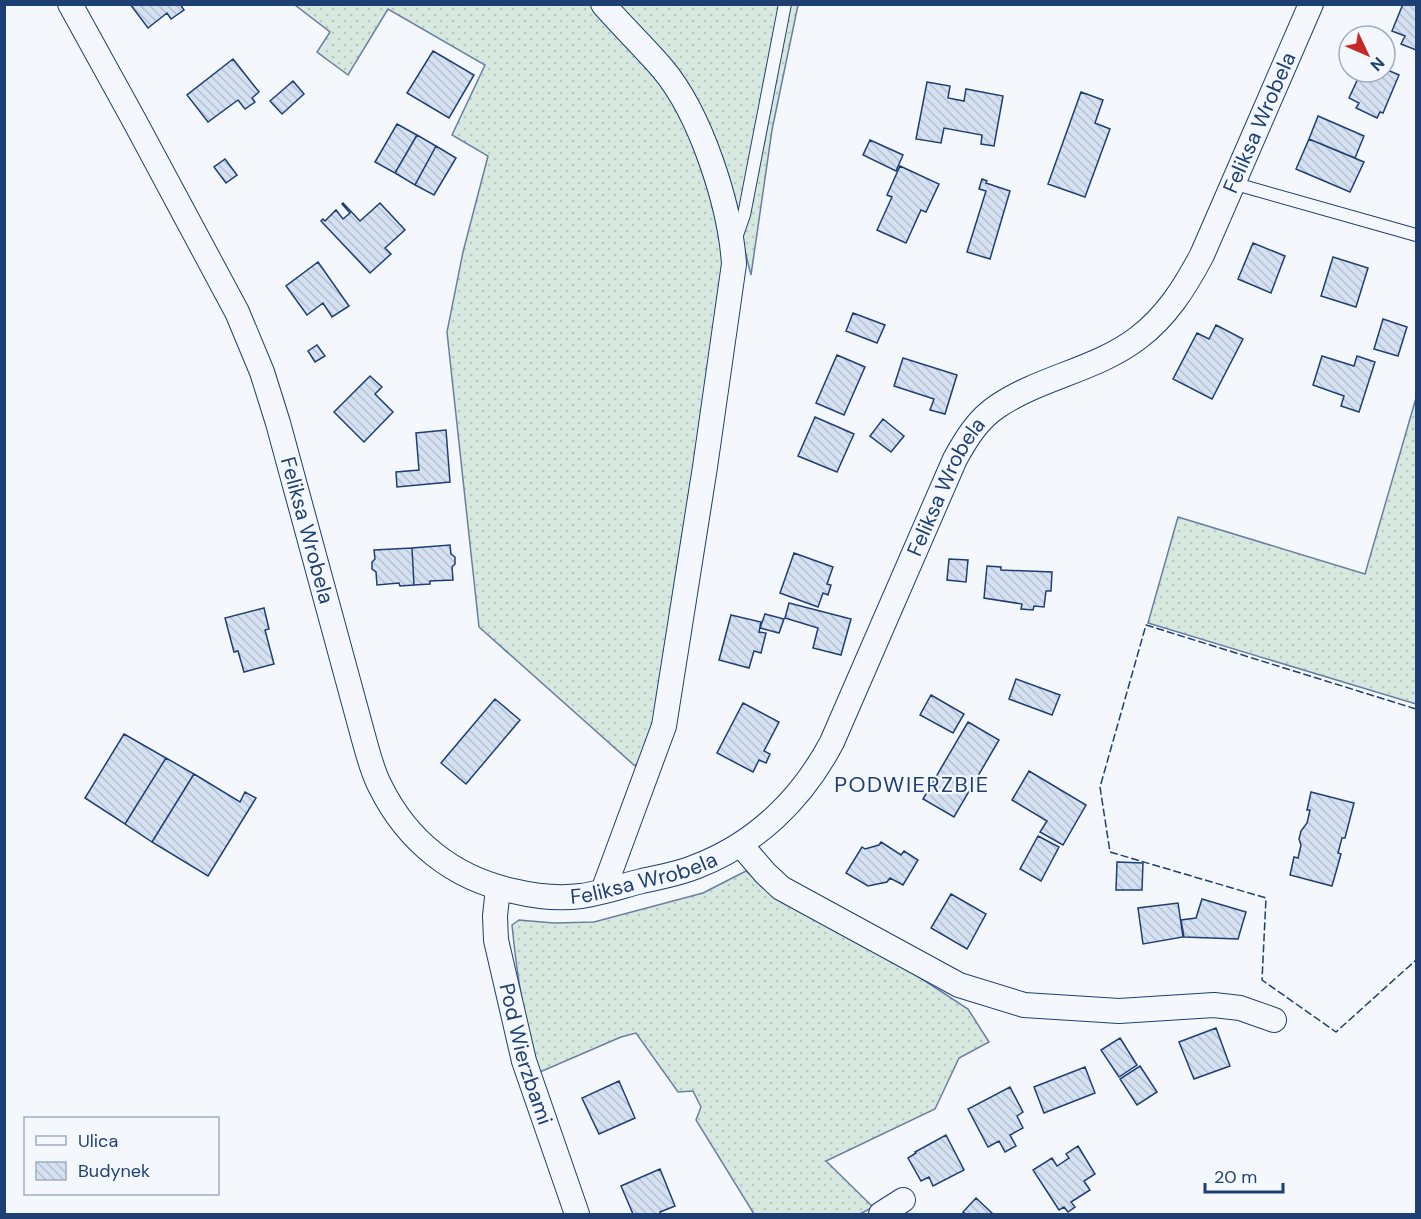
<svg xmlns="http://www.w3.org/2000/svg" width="1421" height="1219" font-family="'DM Sans',sans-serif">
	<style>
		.grass { fill: url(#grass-dots); stroke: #687fa3; stroke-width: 1.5 }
		.building { fill: url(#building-back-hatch); stroke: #1d3f73; stroke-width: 1.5 }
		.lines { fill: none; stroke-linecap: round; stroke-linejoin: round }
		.service-casing { stroke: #1d3f73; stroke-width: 14 }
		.minor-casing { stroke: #1d3f73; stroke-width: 26 }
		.service { stroke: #f4f7fb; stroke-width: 12 }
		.minor { stroke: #f4f7fb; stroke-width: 24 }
		.fence { stroke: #1d3f73; stroke-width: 1.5; stroke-dasharray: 8 3; stroke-linecap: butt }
		.labels { text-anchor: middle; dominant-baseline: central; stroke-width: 4.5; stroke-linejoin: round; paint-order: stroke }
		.street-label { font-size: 21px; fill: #1d3f73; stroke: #f4f7fb }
		.neighbourhood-label { font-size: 22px; letter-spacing: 1.5px; fill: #1d3f73; stroke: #f4f7fb }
	</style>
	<defs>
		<pattern id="grass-dots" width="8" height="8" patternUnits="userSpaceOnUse" patternTransform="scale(1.5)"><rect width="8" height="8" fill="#d7e8df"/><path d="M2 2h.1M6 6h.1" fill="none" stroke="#b8c8c3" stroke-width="1.8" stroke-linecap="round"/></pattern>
		<pattern id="building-back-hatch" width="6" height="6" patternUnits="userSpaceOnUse" patternTransform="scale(1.5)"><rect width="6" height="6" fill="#d5e0f0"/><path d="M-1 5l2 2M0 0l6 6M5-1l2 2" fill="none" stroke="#b6c1d1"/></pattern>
	</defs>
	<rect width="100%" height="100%" fill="#f4f7fb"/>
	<path class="grass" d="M295,5H592L642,55L686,123L722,233L723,279L664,675L647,750L635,766L479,627L447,332L463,252L488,156L452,135L485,65L388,9L348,75L317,52L330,32Z
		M615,5H798L772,130L751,275L726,174Z
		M1416,398V704L1148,623L1178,517L1365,574Z
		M746,871L763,886L899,964L968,1009L989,1042L959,1058L935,1109L826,1161L873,1207L860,1214H754L696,1120L701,1107L693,1091L678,1092L636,1033L621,1037L540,1072C524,1023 517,976 512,925L519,920L554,923L594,922L703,893Z"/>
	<path class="building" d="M130,4H180L184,10L171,19L167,13L148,28Z
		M1403,4H1416V50L1401,44L1405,36L1392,31Z
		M433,51L474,75L449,118L407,93Z
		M233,59L259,92L252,98L255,102L245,109L238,100L208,122L187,95Z
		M1385,69L1399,75L1383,113L1380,112L1377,118L1356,108L1359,103L1349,98L1361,72H1385Z
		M293,81L304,94L282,114L270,101Z
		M927,82L950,86L948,98L964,101L966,89L1003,96L994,146L981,144L982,135L944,128L941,143L916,139Z
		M1081,92L1103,100L1095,123L1110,129L1085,197L1048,184Z
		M1318,116L1364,136L1355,158L1309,139Z
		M397,124L417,135L395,173L375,162Z
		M417,135L436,146L415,185L395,173Z
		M1309,139L1364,162L1350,192L1296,169Z
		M870,140L903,155L896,171L863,155Z
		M436,146L456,158L434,195L415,185Z
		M225,159L237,175L226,183L214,167Z
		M900,166L939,184L926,212L921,210L906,243L877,230L892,197L887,195Z
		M982,179L987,181L986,183L1010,191L990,259L967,252L986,191L979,189Z
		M343,203L360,221L380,203L405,230L385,248L391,254L370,273L321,221L323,219L325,221L336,210L343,219L350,213L342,204Z
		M1253,243L1285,256L1271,293L1238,279Z
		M1333,257L1368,268L1356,307L1321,296Z
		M318,262L349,306L332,317L323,303L307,315L286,286Z
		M853,313L885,325L877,343L846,331Z
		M1383,319L1407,327L1398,356L1374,349Z
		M1216,325L1243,339L1212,399L1173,379L1197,333L1209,339Z
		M317,345L325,356L315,362L308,351Z
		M837,355L865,367L844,415L816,403Z
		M1322,356L1354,366L1357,356L1375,362L1359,412L1341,406L1344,396L1313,385Z
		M903,358L957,375L945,414L930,410L934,399L894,386Z
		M370,376L382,387L375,394L393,412L364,442L334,412Z
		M815,417L854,434L837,472L798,456Z
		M883,419L904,436L891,452L870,436Z
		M446,430L450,482L397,487L396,472L419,470L416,433Z
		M450,545L451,554L455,557V564L452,567L453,580L430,581V584L414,585L412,548Z
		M412,548L414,585L400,586L399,583L377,585L376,572L372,569V562L375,559L374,550Z
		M794,553L833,567L827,584L831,585L828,595L823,593L818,607L780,593Z
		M949,559L968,560L966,582L947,580Z
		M987,566L1001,567V570L1052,572L1051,591H1046L1044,607L1034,606L1033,610L1021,609L1022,604L984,598Z
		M789,603L851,619L841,655L813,648L818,628L785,618Z
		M264,608L269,629L265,630L274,664L244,672L238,651L234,652L225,618Z
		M765,614L784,619L779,633L760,628Z
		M731,615L761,622L759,632L766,633L761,653L754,651L749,668L719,660Z
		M1016,679L1060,695L1052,715L1009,699Z
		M931,695L964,714L953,733L920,715Z
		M495,699L520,720L466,784L441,763Z
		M743,703L779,722L764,751L770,754L766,763L759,760L753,772L717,753Z
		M968,722L999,740L954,817L923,799Z
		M124,734L166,758L125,824L85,798Z
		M166,758L194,774L152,842L125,824Z
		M1029,771L1086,805L1063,845L1040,832L1047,821L1012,800Z
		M194,774L240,802L245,792L256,798L208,876L152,842Z
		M1311,792L1354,803L1345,838H1342L1338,853L1341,854L1332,886L1290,875L1294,857L1298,858L1301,845L1299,839L1301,831L1307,823L1310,810H1307Z
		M1038,836L1059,847L1041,881L1020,869Z
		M881,842L901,855L904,851L918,860L903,885L890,878L887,882L868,886L846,873L862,847L865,849L879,845Z
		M1117,862L1143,863L1142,890H1116Z
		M951,894L986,914L967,949L931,928Z
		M1202,899L1246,912L1238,939L1184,937L1181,920L1196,918Z
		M1178,903L1183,937L1143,944L1138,908Z
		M1216,1028L1230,1066L1194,1079L1179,1042Z
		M1120,1038L1137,1065L1119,1077L1101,1050Z
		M1140,1066L1157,1092L1137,1105L1120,1079Z
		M1085,1067L1095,1093L1044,1113L1034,1087Z
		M619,1081L635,1118L599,1134L582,1098Z
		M1010,1087L1023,1112L1017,1116L1023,1128L1010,1135L1016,1146L1005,1152L999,1141L988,1147L968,1109Z
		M946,1135L964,1170L933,1186L929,1177L921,1181L908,1158L916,1153L915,1152Z
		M1078,1146L1095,1174L1084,1181L1090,1190L1071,1202L1075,1207L1068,1212L1064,1207L1059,1210L1033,1170L1052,1158L1057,1166L1069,1158L1066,1154Z
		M660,1169L675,1206L660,1212L661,1214H633L621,1186Z
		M976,1198L993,1214H966L963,1212Z"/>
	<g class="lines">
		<g class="service-casing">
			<path id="service" d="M1232,183L1416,235
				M732,237L737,235L744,215L785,4"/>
		</g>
		<g class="minor-casing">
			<g id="minor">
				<path id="s1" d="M70,4L134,120L237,312L262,372L278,423L365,743C369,757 373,773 380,786C407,841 453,878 513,891C534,896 559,899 581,896C601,893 622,886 642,881C660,877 678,874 695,867C756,844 802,799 832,742L955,459C966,439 978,419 998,406C1041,377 1096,370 1138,338C1167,316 1185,287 1202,255L1311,4"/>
				<path d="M603,4C622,26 643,46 662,68C701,114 730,205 734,264L705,467L664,726L603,891"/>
				<path d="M741,845L765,873L781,888L959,985L1024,1005L1119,1011L1214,1005L1240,1008L1274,1020"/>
				<path id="s2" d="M498,888L495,916L496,940L524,1061L577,1214"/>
				<path d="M881,1214L903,1200"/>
			</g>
		</g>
		<use href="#service" class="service"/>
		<use href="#minor" class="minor"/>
		<path class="fence" d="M1416,709L1146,625L1100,787L1110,852L1266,898L1262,980L1336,1032L1416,960"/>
	</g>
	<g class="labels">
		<g class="street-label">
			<text stroke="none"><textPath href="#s1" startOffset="2181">Feliksa Wrobela</textPath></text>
			<text stroke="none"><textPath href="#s1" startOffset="1677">Feliksa Wrobela</textPath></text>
			<text stroke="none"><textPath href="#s1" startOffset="580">Feliksa Wrobela</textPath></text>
			<text stroke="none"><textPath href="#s1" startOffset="1155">Feliksa Wrobela</textPath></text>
			<text stroke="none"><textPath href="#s2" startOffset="170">Pod Wierzbami</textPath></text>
		</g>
		<g class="neighbourhood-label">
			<text x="912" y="784">PODWIERZBIE</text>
		</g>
	</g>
	<rect width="1421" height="1219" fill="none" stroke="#1d3f73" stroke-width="12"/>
	<rect x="24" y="1117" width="195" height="78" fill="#f4f7fb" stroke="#9eadc5" stroke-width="1.5"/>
	<rect x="36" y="1136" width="30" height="9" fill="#f4f7fb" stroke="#9eadc5" stroke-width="1.5"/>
	<text x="78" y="1147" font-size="18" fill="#1d3f73">Ulica</text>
	<rect x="36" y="1162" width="30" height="18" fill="url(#building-back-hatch)" stroke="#9eadc5" stroke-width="1.5"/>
	<text x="78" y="1177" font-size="18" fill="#1d3f73">Budynek</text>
	<g transform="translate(1367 54) rotate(134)"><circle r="28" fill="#f4f7fb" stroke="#9eadc5" stroke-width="1.5"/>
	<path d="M0-4.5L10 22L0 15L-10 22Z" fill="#c62828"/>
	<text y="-9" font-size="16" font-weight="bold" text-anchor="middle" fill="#1d3f73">N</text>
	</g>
	<path d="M1205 1183v9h78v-9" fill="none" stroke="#1d3f73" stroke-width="3"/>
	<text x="1214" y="1183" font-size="18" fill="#1d3f73" stroke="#f4f7fb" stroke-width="4.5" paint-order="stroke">20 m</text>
</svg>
